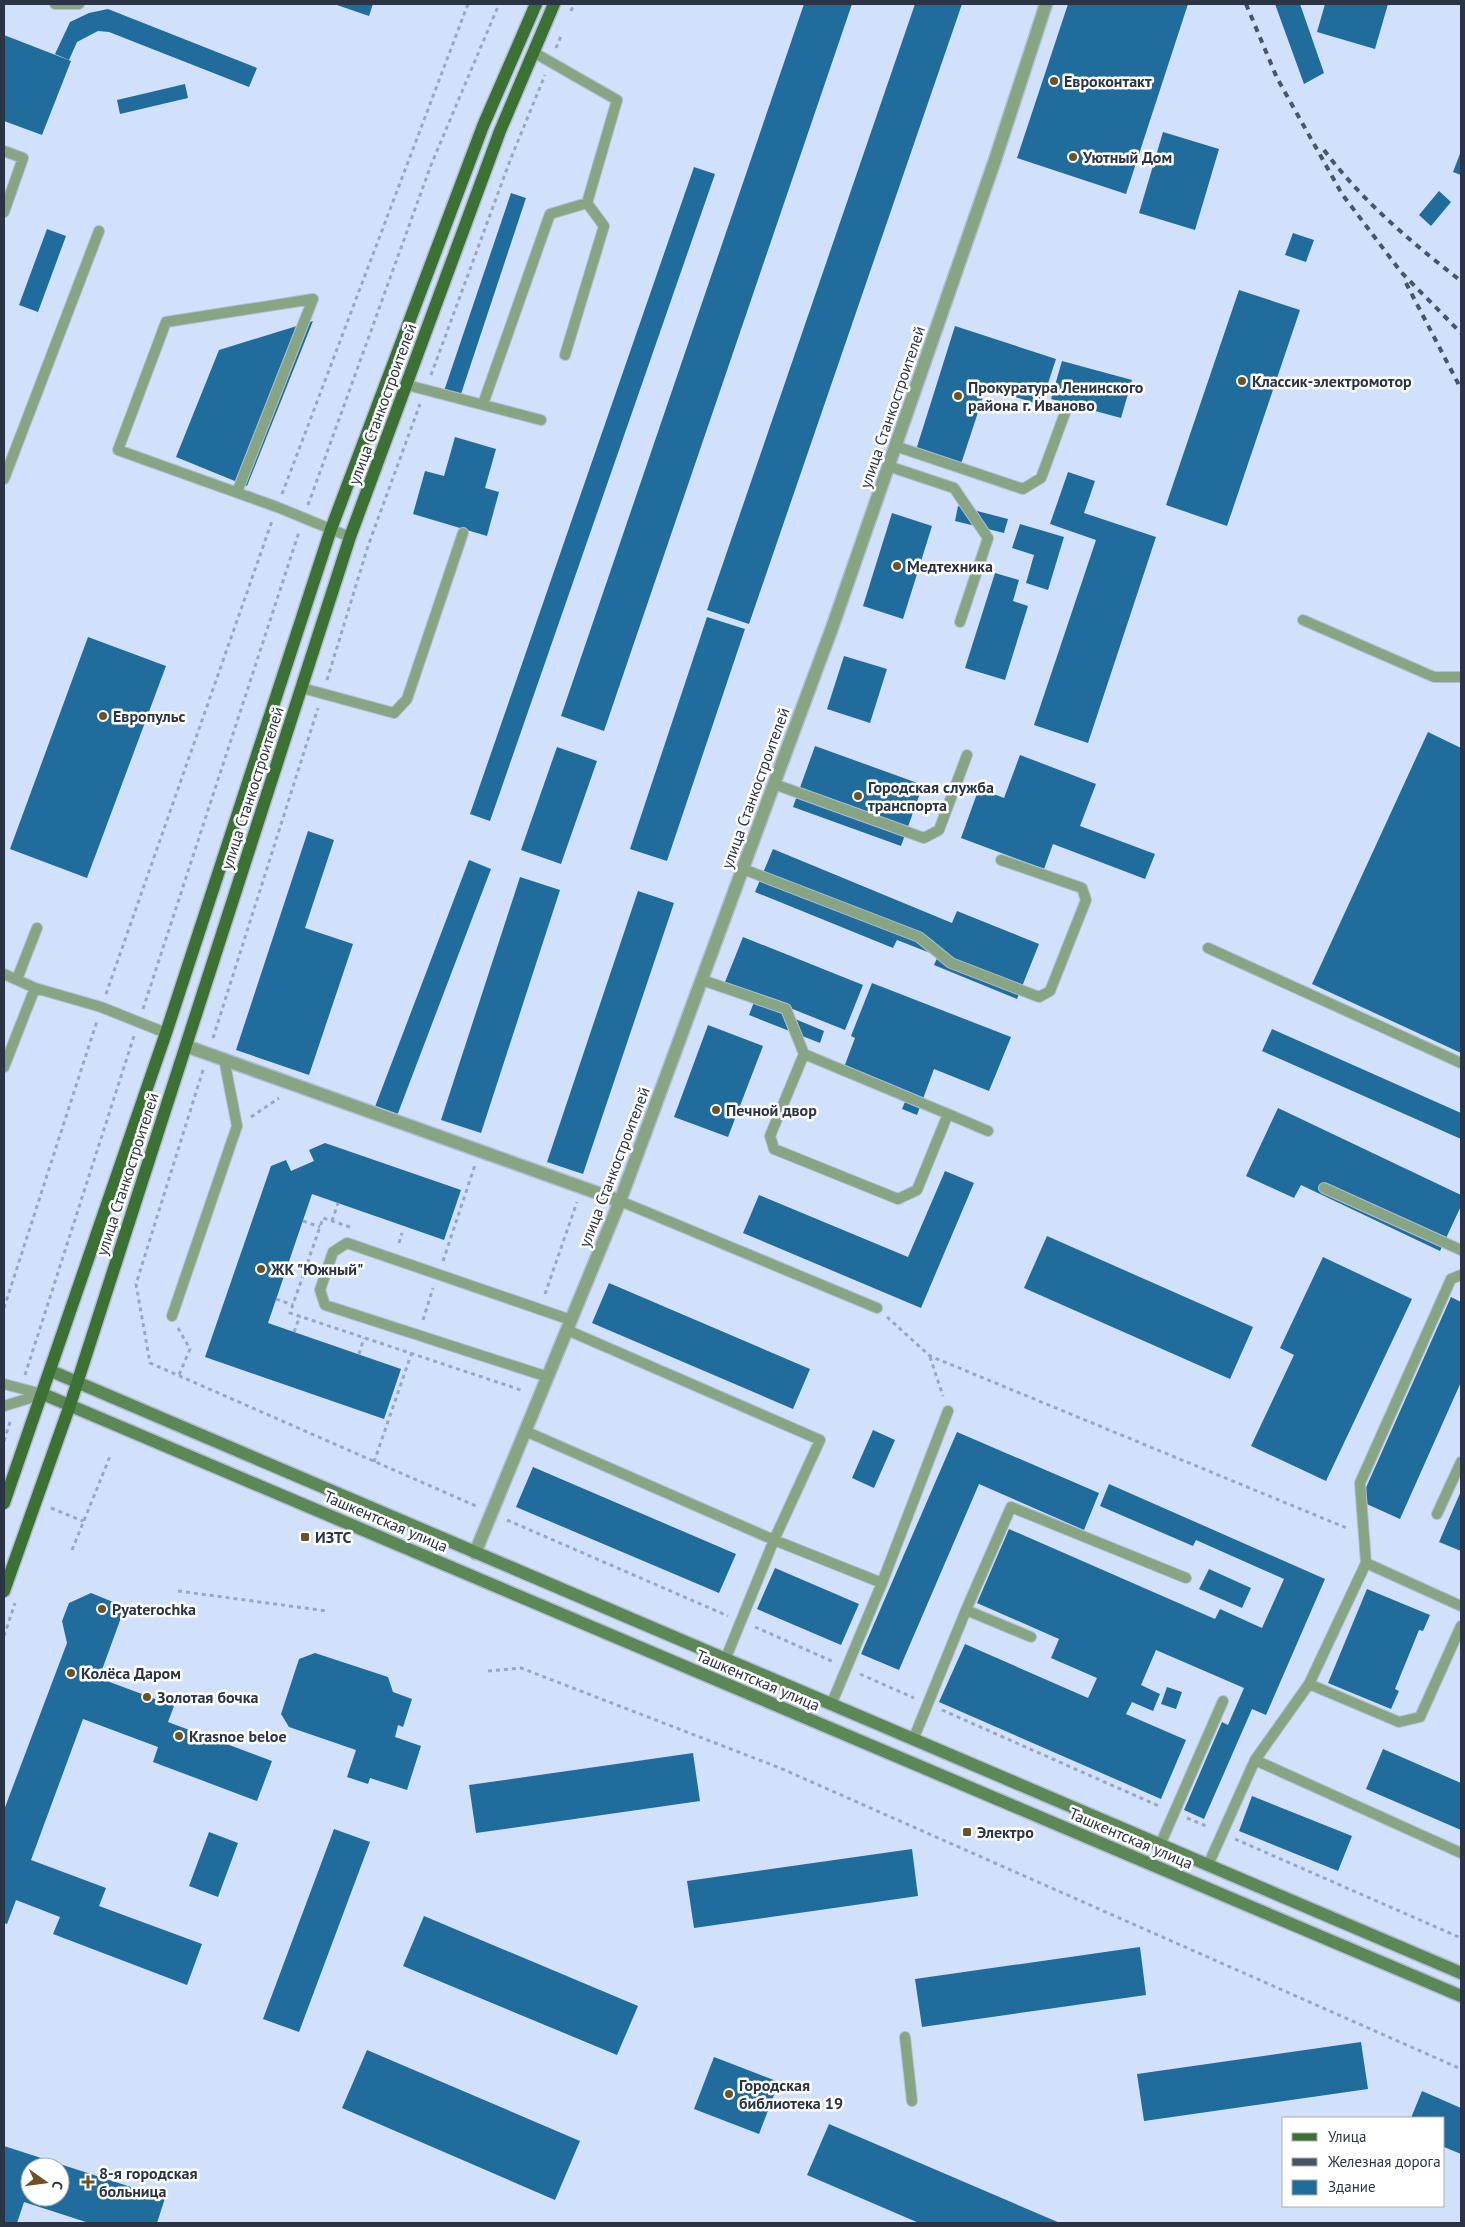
<svg xmlns="http://www.w3.org/2000/svg" width="1465" height="2227" font-family="'PT Sans',sans-serif">
	<style>
		.building { fill: #206c9c; fill-rule: evenodd }
		.lines { fill: none; stroke-linecap: round; stroke-linejoin: round }
		.service-casing { stroke: #b0bed7; stroke-width: 12 }
		.minor-casing { stroke: #b0bed7; stroke-width: 15 }
		.secondary-casing { stroke: #b0bed7; stroke-width: 15 }
		.primary-casing { stroke: #b0bed7; stroke-width: 15 }
		.path { stroke: #9aa8bf; stroke-width: 3; stroke-dasharray: 4 4; stroke-linecap: butt }
		.service { stroke: #88a583; stroke-width: 10 }
		.minor { stroke: #88a583; stroke-width: 12 }
		.secondary { stroke: #5c8855; stroke-width: 12 }
		.primary { stroke: #3b7233; stroke-width: 12 }
		.rail { stroke: #495467; stroke-width: 4; stroke-dasharray: 6 6; stroke-linecap: butt }
		.poi-dot { fill: #6c5324; stroke: #fff; stroke-width: 2 }
		.labels { text-anchor: middle; dominant-baseline: central; stroke-width: 5; stroke-linejoin: round; paint-order: stroke }
		.poi-label { font-size: 16px; font-weight: bold; fill: #2a3445; stroke: #fff; text-anchor: start }
		.street-label { font-size: 16px; fill: #2a3445; stroke: #fff }
	</style>
	<rect width="100%" height="100%" fill="#d1e1fb"/>
	<path class="building" d="M334,4H373L369,16Z
		M804,4H852L604,731L561,716Z
		M915,4H962L749,624L707,610Z
		M1068,4H1188L1126,194L1017,158Z
		M1275,4H1300L1324,73L1304,84Z
		M1325,4H1388L1375,49L1317,32Z
		M108,9L257,68L249,87L109,32L98,31L77,42L69,60L55,54L70,22L89,13Z
		M4,35L71,61L42,135L4,121Z
		M185,84L188,98L120,114L117,100Z
		M1163,132L1219,149L1195,230L1139,213Z
		M1461,151V175L1453,172Z
		M694,167L715,174L490,821L470,814Z
		M1439,191L1451,202L1431,226L1419,215Z
		M511,193L526,198L458,403L442,397Z
		M47,229L66,236L38,312L19,305Z
		M1293,233L1314,240L1306,262L1285,255Z
		M1239,290L1300,310L1227,526L1166,505Z
		M313,321L247,486L176,457L219,350Z
		M955,326L1056,359L1041,405L986,388L961,464L916,450Z
		M1062,361L1132,380L1121,418L1051,399Z
		M455,437L496,449L485,488L499,492L487,536L413,514L425,471L444,476Z
		M1068,472L1095,481L1084,513L1156,537L1088,743L1034,725L1096,540L1050,524Z
		M958,506L1008,519L1004,533L955,521Z
		M892,513L932,526L903,619L863,606Z
		M1020,524L1064,537L1048,590L1026,583L1034,555L1012,548Z
		M995,573L1019,580L1013,601L1028,606L1005,680L965,668Z
		M707,617L745,629L667,861L630,849Z
		M88,637L166,666L87,878L10,849Z
		M844,656L887,669L870,723L827,709Z
		M1428,732L1461,748V1053L1312,984Z
		M815,746L923,785L901,846L793,807Z
		M557,747L597,761L561,864L521,850Z
		M1020,755L1096,784L1080,826L1155,854L1145,879L1053,844L1044,869L961,838L979,788L1004,798Z
		M308,831L334,840L305,928L353,944L309,1075L236,1050Z
		M773,849L952,923L957,911L1039,944L1017,999L934,965L938,956L897,940L893,948L755,892Z
		M469,860L491,869L395,1121L373,1112Z
		M520,877L560,890L481,1133L441,1120Z
		M638,891L674,903L583,1174L547,1162Z
		M743,937L863,985L845,1030L725,982Z
		M872,983L1011,1037L989,1091L934,1069L917,1115L902,1109L908,1095L843,1070L855,1038L851,1036Z
		M754,1002L824,1031L820,1043L749,1015Z
		M708,1025L763,1046L728,1137L674,1117Z
		M1272,1029L1461,1113V1139L1262,1051Z
		M1278,1108L1461,1195V1206L1440,1251L1301,1185L1294,1198L1246,1176Z
		M325,1143L461,1190L444,1240L312,1194L268,1323L401,1369L384,1419L205,1357L271,1166L286,1160L291,1171L314,1161L309,1150Z
		M945,1171L974,1183L921,1308L743,1233L759,1195L908,1257Z
		M1047,1236L1253,1327L1230,1379L1024,1288Z
		M1323,1257L1412,1299L1326,1481L1251,1446L1294,1355L1280,1348Z
		M609,1283L810,1369L793,1409L592,1323Z
		M1451,1297L1461,1302V1382L1400,1519L1360,1501Z
		M873,1430L895,1440L874,1488L852,1478Z
		M957,1432L1099,1493L1084,1530L979,1484L899,1670L861,1654Z
		M533,1467L736,1554L719,1593L516,1507Z
		M1109,1484L1325,1579L1266,1715L1252,1709L1204,1819L1184,1810L1222,1722L1228,1725L1244,1688L1156,1650L1141,1685L1160,1694L1153,1711L1132,1702L1126,1714L1186,1740L1161,1799L939,1702L965,1644L1088,1698L1097,1678L1051,1658L1059,1639L977,1603L1009,1529L1215,1619L1220,1609L1262,1628L1284,1579L1196,1540L1193,1546L1100,1506Z
		M1461,1491V1551L1439,1542Z
		M775,1568L859,1604L841,1645L757,1609Z
		M1209,1569L1251,1588L1242,1608L1199,1589Z
		M1367,1589L1430,1615L1423,1631L1419,1630L1395,1689L1399,1691L1391,1709L1328,1683Z
		M91,1593L118,1604L122,1615L99,1678L174,1706L168,1722L272,1761L257,1801L153,1762L158,1747L83,1719L31,1860L106,1888L99,1906L202,1944L187,1985L53,1934L60,1917L16,1900L7,1924L4,1923V1810L67,1643L62,1621L69,1603Z
		M315,1653L388,1677L393,1692L412,1699L403,1727L398,1725L395,1737L421,1746L407,1790L370,1778L368,1784L347,1777L356,1750L289,1727L281,1714L299,1659Z
		M1167,1687L1182,1692L1176,1709L1161,1704Z
		M1383,1749L1461,1783V1830L1366,1789Z
		M693,1753L700,1801L476,1833L469,1785Z
		M1252,1796L1352,1836L1338,1871L1239,1831Z
		M334,1829L370,1842L299,2032L263,2019Z
		M209,1832L238,1843L218,1897L189,1886Z
		M912,1849L918,1896L694,1928L687,1881Z
		M424,1916L638,2006L617,2055L403,1966Z
		M1140,1947L1146,1995L922,2027L915,1979Z
		M1361,2042L1368,2089L1144,2121L1137,2074Z
		M367,2050L580,2141L555,2200L342,2108Z
		M714,2057L779,2082L759,2134L694,2109Z
		M1422,2091L1461,2108V2154L1444,2147V2118H1411Z
		M829,2124L1060,2223H919L807,2175Z
		M4,2146L165,2198L157,2223H89L24,2202L17,2223H4ZM30,2167H60V2197H30Z"/>
	<g class="lines">
		<g class="service-casing">
			<path id="service" d="M55,4H79
				M4,151L23,158L4,212
				M565,355L604,226L587,203
				M407,385L541,420
				M483,404L550,214L587,203L617,100L533,52
				M895,446L1023,489L1041,478L1065,413
				M888,466L954,488L988,538L960,622
				M4,479L99,231
				M237,492L313,299L166,322L118,450L277,507L350,537
				M1303,620L1434,677H1461
				M302,688L394,713L407,699L463,533
				M774,784L924,838L939,830L967,755
				M743,869L919,937L951,963L1039,997L1050,991L1086,900L1082,888L1001,860
				M1208,948L1461,1063
				M4,974L35,988L101,1007L166,1033
				M17,979L37,928
				M702,980L786,1009L804,1054L770,1136L774,1149L898,1199L917,1190L948,1114L804,1054
				M4,1067L35,988
				M948,1114L988,1131
				M1324,1188L1461,1250
				M620,1201L877,1308
				M172,1316L237,1126L224,1059
				M567,1330L820,1440L774,1540L725,1660
				M548,1377L325,1305L320,1290L333,1252L347,1243L571,1320
				M4,1384L42,1394
				M4,1406L43,1394
				M525,1431L774,1540L882,1583L831,1705
				M1437,1514L1461,1462
				M1366,1563L1461,1606
				M882,1583L948,1411
				M966,1610L1011,1507L1186,1578
				M1309,1684L1399,1722L1420,1717L1461,1626
				M913,1740L966,1610L1031,1637
				M1255,1760L1309,1684L1366,1563L1360,1483L1451,1279L1461,1275
				M1160,1845L1223,1701
				M1208,1865L1255,1760L1461,1853
				M905,2037L912,2101"/>
		</g>
		<g class="minor-casing">
			<path id="minor" d="M186,1046L620,1201
				M475,1553L620,1201L774,784L832,628L995,160L1046,4"/>
		</g>
		<g class="secondary-casing">
			<path id="secondary" d="M51,1371L1461,1973
				M43,1394L1461,1996"/>
		</g>
		<g class="primary-casing">
			<path id="primary" d="M4,1503L166,1033L331,529L483,126L536,4
				M4,1591L70,1405L350,537L500,131L554,4"/>
		</g>
		<path class="path" d="M571,11L574,4
			M556,48L561,36
			M431,375L511,158L545,75
			M282,494L468,4
			M308,505L431,165L499,4
			M327,680L368,546L420,404
			M106,994L272,521
			M143,1009L299,532
			M213,1038L318,708
			M203,1070L136,1284L150,1363L476,1506
			M251,1117L279,1098
			M303,1221L320,1227
			M332,1221L338,1203
			M350,1227L323,1218L290,1313L524,1391
			M399,1243L402,1233
			M443,1261L475,1165
			M545,1294L577,1202
			M276,1299L293,1305
			M4,1308L97,1021
			M887,1317L930,1356L1349,1529
			M423,1320L433,1288
			M178,1328L190,1349L179,1375
			M294,1332L300,1316
			M359,1354L364,1338
			M930,1357L943,1396
			M25,1375L134,1036
			M4,1441L11,1419
			M374,1462L412,1352
			M51,1508L83,1521
			M507,1520L728,1616
			M72,1550L111,1454
			M178,1591L327,1611
			M755,1627L834,1662
			M4,1636L15,1603
			M488,1671L521,1668L780,1768L1461,2069
			M860,1674L914,1698
			M942,1710L1161,1807
			M1187,1818L1209,1827
			M1235,1839L1461,1938"/>
		<use href="#service" class="service"/>
		<use href="#minor" class="minor"/>
		<use href="#secondary" class="secondary"/>
		<use href="#primary" class="primary"/>
		<path class="rail" d="M1246,4L1277,78L1342,194L1401,272L1461,333
			M1324,150C1362,201 1411,242 1461,281
			M1406,283L1461,389"/>
	</g>
	<g class="poi-dot">
		<circle cx="1054" cy="81" r="5"/>
		<circle cx="1073" cy="157" r="5"/>
		<circle cx="1242" cy="381" r="5"/>
		<circle cx="958" cy="396" r="5"/>
		<circle cx="897" cy="566" r="5"/>
		<circle cx="103" cy="716" r="5"/>
		<circle cx="858" cy="796" r="5"/>
		<circle cx="716" cy="1110" r="5"/>
		<circle cx="261" cy="1269" r="5"/>
		<rect x="300" y="1532" width="10" height="10" rx="2.5"/>
		<circle cx="102" cy="1609" r="5"/>
		<circle cx="71" cy="1673" r="5"/>
		<circle cx="147" cy="1697" r="5"/>
		<circle cx="179" cy="1736" r="5"/>
		<rect x="962" y="1827" width="10" height="10" rx="2.5"/>
		<circle cx="729" cy="2094" r="5"/>
		<path d="M85.5 2174.5h5v5h5v5h-5v5h-5v-5h-5v-5h5z"/>
	</g>
	<g class="labels">
		<g class="poi-label">
			<text x="1064" y="81">Евроконтакт</text>
			<text x="1083" y="157">Уютный Дом</text>
			<text x="1252" y="381">Классик-электромотор</text>
			<text x="968" y="387">Прокуратура Ленинского<tspan x="968" dy="18">района г. Иваново</tspan></text>
			<text x="907" y="566">Медтехника</text>
			<text x="113" y="716">Европульс</text>
			<text x="868" y="787">Городская служба<tspan x="868" dy="18">транспорта</tspan></text>
			<text x="726" y="1110">Печной двор</text>
			<text x="271" y="1269">ЖК "Южный"</text>
			<text x="315" y="1537">ИЗТС</text>
			<text x="112" y="1609">Pyaterochka</text>
			<text x="81" y="1673">Колёса Даром</text>
			<text x="157" y="1697">Золотая бочка</text>
			<text x="189" y="1736">Krasnoe beloe</text>
			<text x="977" y="1832">Электро</text>
			<text x="739" y="2085">Городская<tspan x="739" dy="18">библиотека 19</tspan></text>
			<text x="99" y="2173">8-я городская<tspan x="99" dy="18">больница</tspan></text>
		</g>
		<g class="street-label">
			<text transform="translate(382 404) rotate(-70)">улица Станкостроителей</text>
			<text transform="translate(892 407) rotate(-71)">улица Станкостроителей</text>
			<text transform="translate(252 788) rotate(-72)">улица Станкостроителей</text>
			<text transform="translate(755 788) rotate(-70)">улица Станкостроителей</text>
			<text transform="translate(614 1167) rotate(-69)">улица Станкостроителей</text>
			<text transform="translate(127 1174) rotate(-72)">улица Станкостроителей</text>
			<text transform="translate(386 1521) rotate(23)">Ташкентская улица</text>
			<text transform="translate(758 1680) rotate(23)">Ташкентская улица</text>
			<text transform="translate(1131 1838) rotate(23)">Ташкентская улица</text>
		</g>
	</g>
	<rect width="1465" height="2227" fill="none" stroke="#2a3445" stroke-width="10"/>
	<rect x="1282" y="2117" width="162" height="90" fill="#ffffff" stroke="#aaaeb5"/>
	<rect x="1292" y="2133" width="25" height="8" fill="#3b7233" stroke="#aaaeb5"/>
	<text x="1328" y="2142" font-size="15" fill="#2a3445">Улица</text>
	<rect x="1292" y="2158" width="25" height="8" fill="#495467" stroke="#aaaeb5"/>
	<text x="1328" y="2167" font-size="15" fill="#2a3445">Железная дорога</text>
	<rect x="1292" y="2180" width="25" height="15" fill="#206c9c" stroke="#aaaeb5"/>
	<text x="1328" y="2192" font-size="15" fill="#2a3445">Здание</text>
	<g transform="translate(45 2182) rotate(104)"><circle r="24" fill="#ffffff" stroke="#aaaeb5"/>
	<path d="M0-4L9 19L0 12L-9 19Z" fill="#6c5324"/>
	<text y="-8" font-size="14" font-weight="bold" text-anchor="middle" fill="#2a3445">С</text>
	</g>
</svg>
